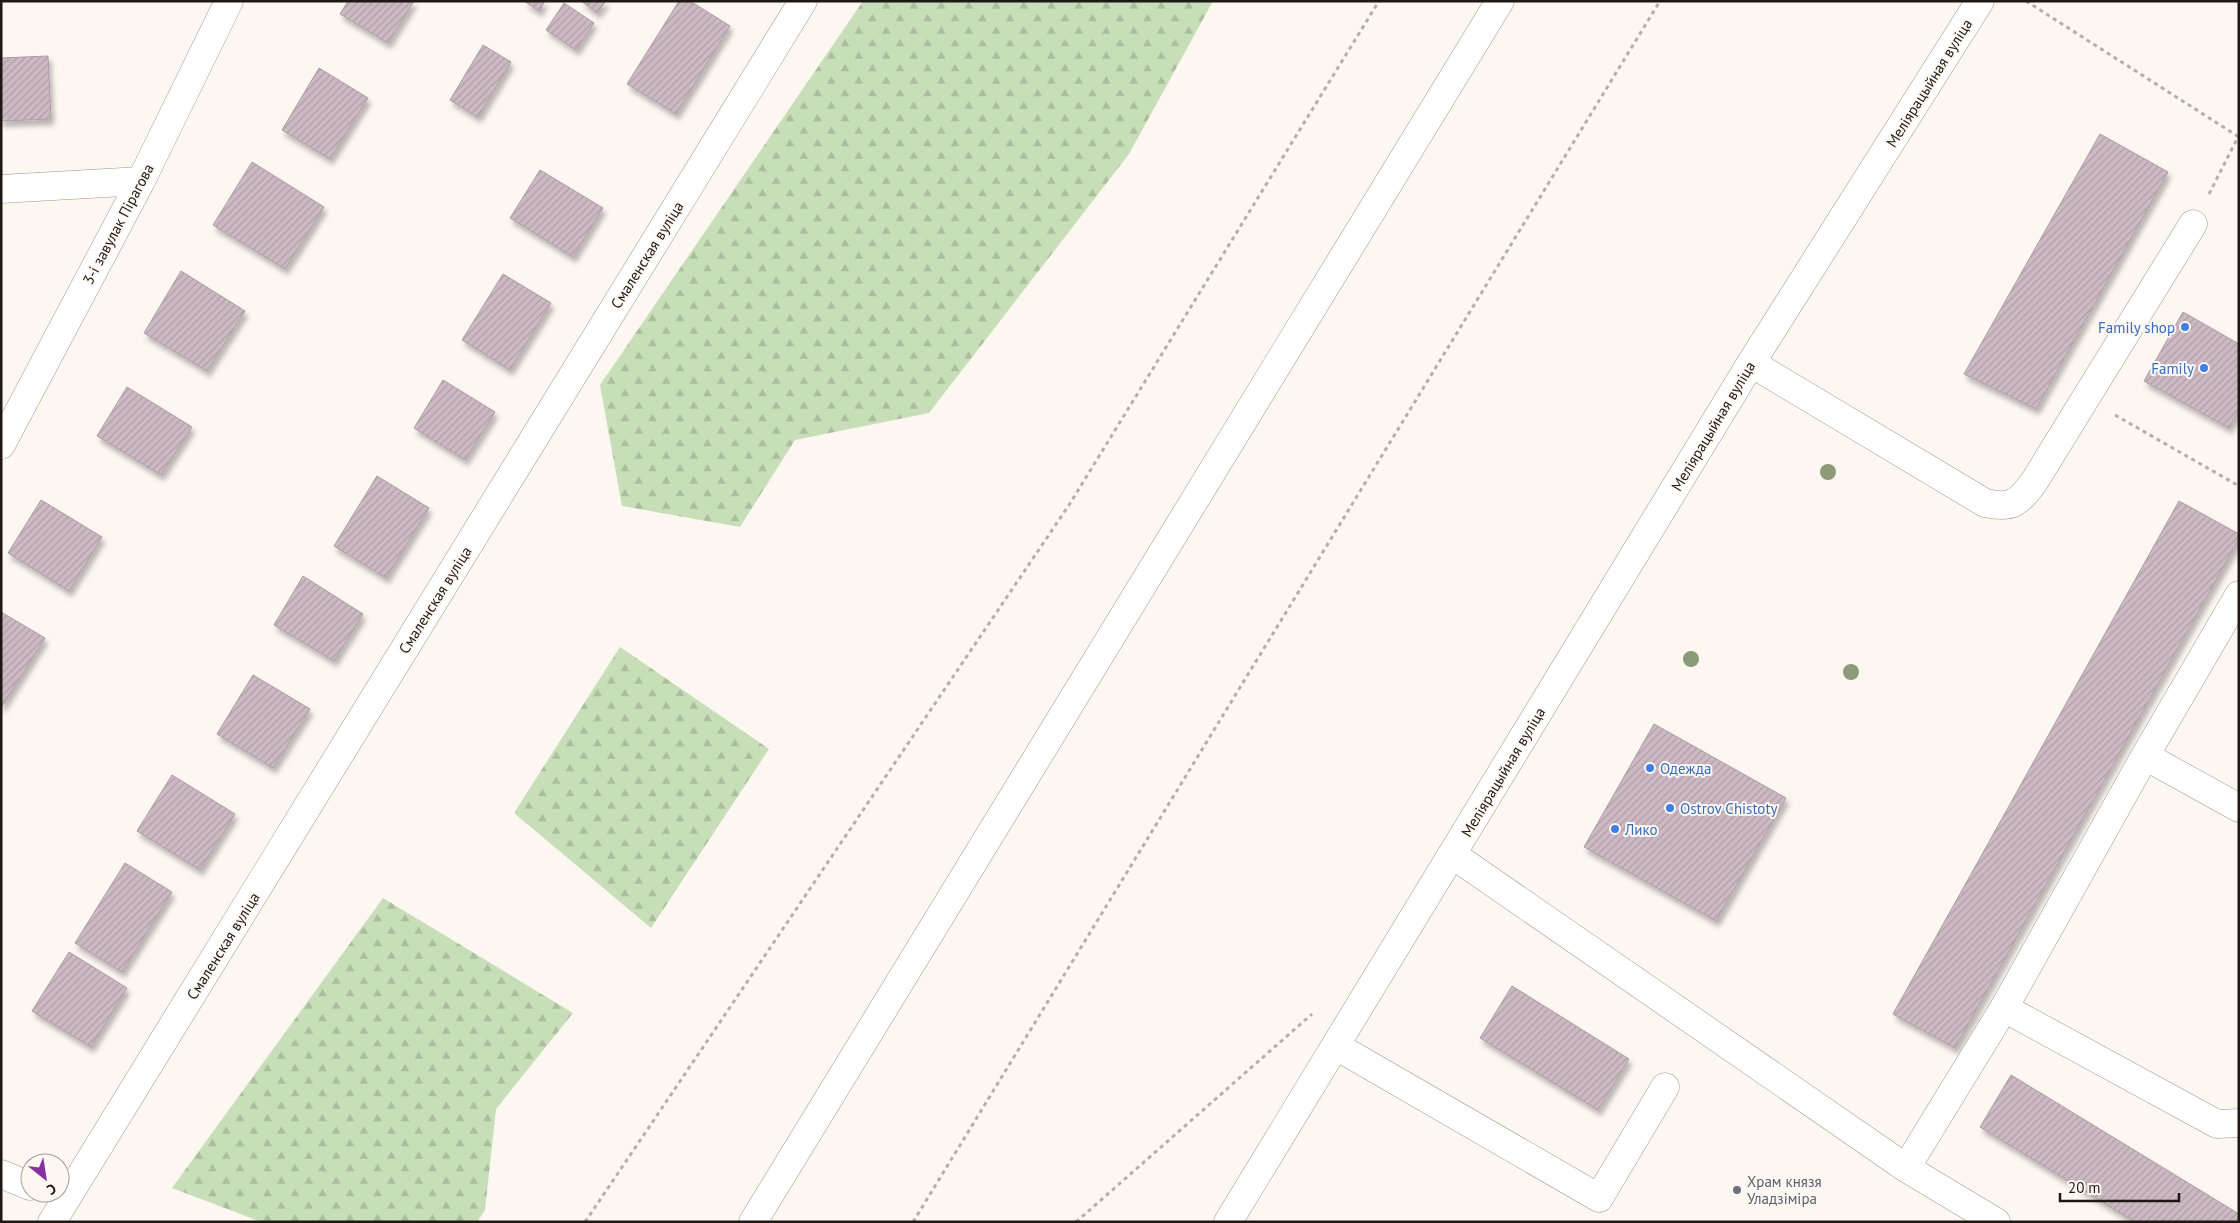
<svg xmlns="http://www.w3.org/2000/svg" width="2240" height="1223" font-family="'PT Sans',sans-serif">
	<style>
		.forest { fill: url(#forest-firs) }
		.building { fill: url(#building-hatch); stroke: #ae9ba5; filter: url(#shadow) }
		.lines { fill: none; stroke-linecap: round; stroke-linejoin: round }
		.minor-casing { stroke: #a49688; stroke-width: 29 }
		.major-casing { stroke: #a49688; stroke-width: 29 }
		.path { stroke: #b5afaa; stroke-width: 3; stroke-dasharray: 4 4; stroke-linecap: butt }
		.minor { stroke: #fff; stroke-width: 28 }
		.major { stroke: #fff; stroke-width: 28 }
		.tree { fill: #8b9a78 }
		.shop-dot { fill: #3f7fe0; stroke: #fdf7f1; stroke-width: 2 }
		.worship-dot { fill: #6b7280; stroke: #fdf7f1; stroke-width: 2 }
		.labels { text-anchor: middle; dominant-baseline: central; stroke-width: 4; stroke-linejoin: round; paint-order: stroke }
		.street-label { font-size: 15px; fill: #1e1813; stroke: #fdf7f1 }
		.shop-label { font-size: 15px; fill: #366cbe; stroke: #fdf7f1; text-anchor: start }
		.worship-label { font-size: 15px; fill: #5b616d; stroke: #fdf7f1; text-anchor: start }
	</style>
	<defs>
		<pattern id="forest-firs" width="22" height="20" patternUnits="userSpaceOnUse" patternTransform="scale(1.25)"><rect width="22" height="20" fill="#c7deb8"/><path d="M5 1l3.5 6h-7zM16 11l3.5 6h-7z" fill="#aabe9d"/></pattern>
		<pattern id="building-hatch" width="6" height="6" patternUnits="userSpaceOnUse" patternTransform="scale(1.25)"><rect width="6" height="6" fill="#ccb9c3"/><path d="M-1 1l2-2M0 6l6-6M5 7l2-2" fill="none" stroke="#af9ea7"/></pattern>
		<filter id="shadow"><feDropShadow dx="3" dy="5.5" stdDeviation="2.5" flood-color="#0004"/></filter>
	</defs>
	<rect width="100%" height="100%" fill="#fdf7f1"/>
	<path class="forest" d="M863,1H1213L1129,154L929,413L795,440L740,527L622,506L600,385Z
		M620,647L769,749L651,928L514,813Z
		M383,898L573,1013L496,1109L485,1210L477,1222H261L172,1188Z"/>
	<path class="building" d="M348,1H414L388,43L340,14Z
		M524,1H545L539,11Z
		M581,1H606L597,13Z
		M679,1H690L730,26L676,114L627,84Z
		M564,3L594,23L576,50L546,30Z
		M483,45L511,62L478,117L450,100Z
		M48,56L51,119L1,121V58Z
		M319,68L368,98L330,159L282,130Z
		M2100,134L2168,172L2036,409L1964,374Z
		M252,162L324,207L285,269L213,225Z
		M540,170L603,208L573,257L510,218Z
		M181,271L245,311L207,371L144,333Z
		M503,274L551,303L510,370L462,340Z
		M2183,312L2239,344V411L2229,428L2144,381Z
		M443,380L495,412L465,460L414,428Z
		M127,387L192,427L161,475L97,436Z
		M377,476L429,508L386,578L334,546Z
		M41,500L102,537L69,591L8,553Z
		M2179,501L2239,534V539L1955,1048L1893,1014Z
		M303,576L363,614L334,661L274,625Z
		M1,612L45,638L1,708Z
		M253,675L310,709L273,768L217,734Z
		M1654,724L1786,798L1716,921L1584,847Z
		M172,775L235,814L200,870L137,831Z
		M125,863L172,892L122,972L75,943Z
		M69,952L127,988L91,1047L32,1011Z
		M1512,986L1629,1059L1598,1110L1480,1038Z
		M2011,1075L2239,1214V1222H2135L1980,1127Z"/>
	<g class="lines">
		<g class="minor-casing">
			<path id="minor" d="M1,189L141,181
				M1751,363L1985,503C2012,509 2018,503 2034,482L2193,224
				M1,445L141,181L229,1
				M2145,756L2239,808
				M1453,855L1906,1168L1996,1222
				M2004,1008L2217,1124L2239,1123
				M1336,1046L1599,1198L1665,1087
				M1906,1168L2004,1008L2145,756L2239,595
				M1,1174L30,1186
				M52,1222L803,1
				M1228,1222L1751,363L1980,1"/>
		</g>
		<g class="major-casing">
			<path id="major" d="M753,1222L1500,1"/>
		</g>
		<path class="path" d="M2026,1L2239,137
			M2209,194L2238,137
			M2115,415L2239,486
			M585,1222L1069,505L1379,1
			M913,1222L1660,1
			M1076,1222L1312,1014"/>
		<use href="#minor" class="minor"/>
		<use href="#major" class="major"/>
	</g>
	<g class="tree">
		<circle cx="1828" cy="472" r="8"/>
		<circle cx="1691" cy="659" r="8"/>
		<circle cx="1851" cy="672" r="8"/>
	</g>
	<g class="shop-dot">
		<circle cx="2185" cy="327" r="5"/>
		<circle cx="2204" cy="368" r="5"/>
		<circle cx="1650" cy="768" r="5"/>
		<circle cx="1670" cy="808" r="5"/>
		<circle cx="1615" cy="829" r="5"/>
	</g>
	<circle class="worship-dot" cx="1737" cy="1190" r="5"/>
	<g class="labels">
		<g class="street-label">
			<text transform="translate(1929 83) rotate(-58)">Меліярацыйная вуліца</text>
			<text transform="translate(118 224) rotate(-62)">3-і завулак Пірагова</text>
			<text transform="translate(647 255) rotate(-58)">Смаленская вуліца</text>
			<text transform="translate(1713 426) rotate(-59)">Меліярацыйная вуліца</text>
			<text transform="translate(435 600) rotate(-58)">Смаленская вуліца</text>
			<text transform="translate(1503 772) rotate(-59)">Меліярацыйная вуліца</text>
			<text transform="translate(223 946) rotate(-58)">Смаленская вуліца</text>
		</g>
		<g class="shop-label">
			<text x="2175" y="327" text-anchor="end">Family shop</text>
			<text x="2194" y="368" text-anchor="end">Family</text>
			<text x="1660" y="768">Одежда</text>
			<text x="1680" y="808">Ostrov Chistoty</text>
			<text x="1625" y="829">Лико</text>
		</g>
		<g class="worship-label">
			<text x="1747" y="1181">Храм князя<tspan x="1747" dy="17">Уладзіміра</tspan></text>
		</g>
	</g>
	<rect width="2240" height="1223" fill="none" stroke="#1e1813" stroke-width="5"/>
	<g transform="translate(45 1178) rotate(150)"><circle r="24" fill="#fdf7f1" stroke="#a49e98"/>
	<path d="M0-4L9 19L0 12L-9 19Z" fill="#85309e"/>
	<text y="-8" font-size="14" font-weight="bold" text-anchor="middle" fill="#1e1813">С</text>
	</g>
	<path d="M2060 1193v8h119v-8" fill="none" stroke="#1e1813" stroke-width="2.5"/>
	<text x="2068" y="1193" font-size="15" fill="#1e1813" stroke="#fdf7f1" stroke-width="4" paint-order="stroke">20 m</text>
</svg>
